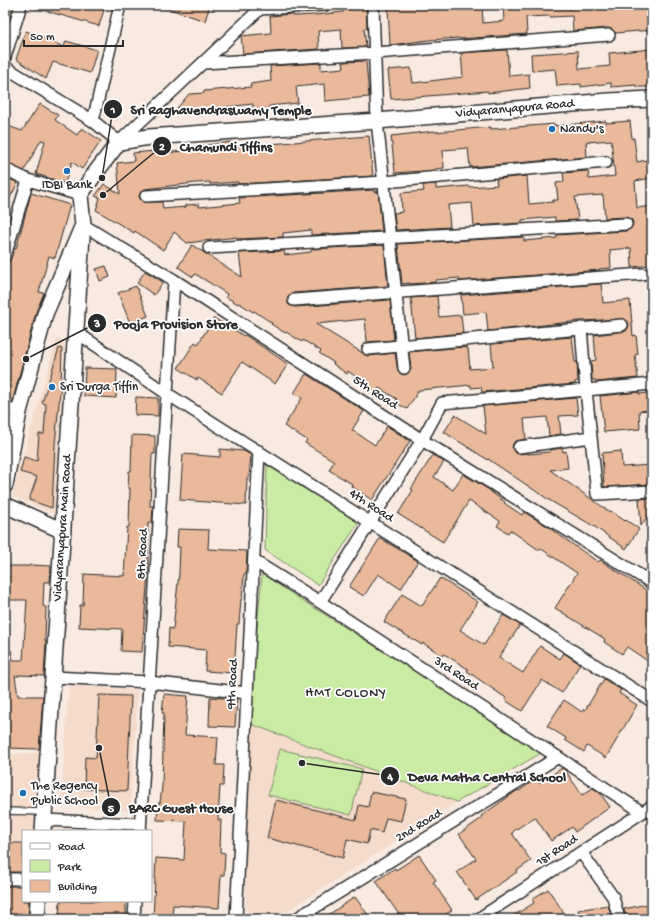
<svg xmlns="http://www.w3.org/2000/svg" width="657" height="924" font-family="'Gochi Hand',sans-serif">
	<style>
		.built { fill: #f4dbcc }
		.green { fill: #caeba3; stroke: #7a8b67 }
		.building { fill: #e9b99a; stroke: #2b2b2b }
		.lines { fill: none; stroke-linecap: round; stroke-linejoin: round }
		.service-casing { stroke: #2b2b2b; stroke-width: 8 }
		.minor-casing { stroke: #2b2b2b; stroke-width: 14 }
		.secondary-casing { stroke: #2b2b2b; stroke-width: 18 }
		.service { stroke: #fff; stroke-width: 5.5 }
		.minor { stroke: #fff; stroke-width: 11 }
		.secondary { stroke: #fff; stroke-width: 15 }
		.poi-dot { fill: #1f6fb2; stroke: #fff; stroke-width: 1.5 }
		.labels { text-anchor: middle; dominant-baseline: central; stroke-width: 3.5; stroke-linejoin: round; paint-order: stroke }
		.street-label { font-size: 13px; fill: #2b2b2b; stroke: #fff }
		.poi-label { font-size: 13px; fill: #2b2b2b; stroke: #fff; text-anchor: start }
		.neighbourhood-label { font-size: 14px; letter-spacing: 1px; fill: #2b2b2b; stroke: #fff }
		.leader { fill: none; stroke: #2b2b2b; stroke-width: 1.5 }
		.callout-dot { fill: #2b2b2b; stroke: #fff; stroke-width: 1.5 }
		.mark-label { font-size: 12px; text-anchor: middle; font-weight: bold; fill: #fff }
		.callout-label { font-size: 14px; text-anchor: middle; font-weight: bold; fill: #2b2b2b; stroke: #fff; stroke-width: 3.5; stroke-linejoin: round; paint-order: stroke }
	</style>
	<rect width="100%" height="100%" fill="#f8eae1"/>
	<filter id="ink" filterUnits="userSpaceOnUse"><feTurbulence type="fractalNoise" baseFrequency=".025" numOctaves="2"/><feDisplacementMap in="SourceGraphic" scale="8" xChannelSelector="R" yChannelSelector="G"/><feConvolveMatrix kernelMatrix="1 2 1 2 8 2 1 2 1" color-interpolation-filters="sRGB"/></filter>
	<g filter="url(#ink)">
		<path class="built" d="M57,338L64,341L55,514L12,496Z
			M69,685L138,690L130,811L61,806Z
			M251,724L457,802L274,919H246L245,851Z
			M45,752L39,831H23V841L5,842V755Z"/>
		<path class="green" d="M5,5H17L5,44Z
			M267,462L359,522L318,585L265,550Z
			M262,574L297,597L543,752L457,802L251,724L254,661Z
			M280,749L362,769L351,815L268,795Z"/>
		<path class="building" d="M37,5H88L104,10L99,26L36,8Z
			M165,5H210L205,21L164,7Z
			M419,5H482L483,23L504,21L503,5H629L630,10L652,8V30L615,33L612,29L608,28L573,31L572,16L550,17V16L526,17L527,34L460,39L459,38L429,40L390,45L388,8Z
			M366,8L367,28H364L366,47L342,48L341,29L318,31L319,49L243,54L241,36L271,33L270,16L293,14V16L315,15L343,12V10Z
			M26,31L64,47L66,41L97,50L90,73L53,62L46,79L16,59Z
			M652,49V87H636V85L611,87V83L581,87V84L557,86L555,69L532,71L531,54L578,51L579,69L610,66L609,53Z
			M507,50L509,76L529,74L530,88L488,93V91L391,99L388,70L411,68L413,83L463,77L461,53Z
			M366,61L369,97L325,101L324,84L296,87L298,103L269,106V109L253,110V104L173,113L189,94L204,93V91L251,87L250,84L271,81L270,66L321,63V70L344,68L343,62Z
			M40,104L58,115L55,120L77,135L82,128L101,141L82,169L72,162L65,183L36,174L45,141L41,140L24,171L5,162V125L22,131Z
			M606,121V123L630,121L632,139L634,138L637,162L652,159V178L635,181L637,208L652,206V265L632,267L631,248L610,250L611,268L599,269L600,270L459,281V278L436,280V282L410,284V283L402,284L398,244L524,237V241L557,238L556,235L626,231L632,227L633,223L632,220L626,217L605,218L603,195L575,197L578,220L555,221V217L522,220V223L474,226L472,203L448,205L450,227L396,230L394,213L402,212L401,193L424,191L423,185L436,184V189L469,186V187L497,185L496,179L527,176L529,204L553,202V200H558L556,183L564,182L563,173L588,171L589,179L615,176L611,140L586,142L587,157L470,167L468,148L443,150L444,168L435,169V170L395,173L391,136L435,131V132L491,127V129L555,124V126Z
			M369,136L373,176L238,184V182L210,184V182L195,183L145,189L140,193L139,197L143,202H162L163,209L186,207V205L199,204V207L240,203L239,198L374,190V192L378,191L382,231L311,235V230L283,233V237L238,239L237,237L187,243L174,232L163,250L135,231L134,233L96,210L100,198L95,196L104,184L120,194L117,163L134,161L133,153L155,151V154L183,151V148L231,142L232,147Z
			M5,177L18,183L5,207Z
			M31,193L70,205L55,258L49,256L39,292L44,293L36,312L12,403L5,401V277L9,261L14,249H16Z
			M192,245L242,277L239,253L284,251L285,255L311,252V250L313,249L384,245L388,286L293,293L288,297V304L291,306L295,307L390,300L394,340L367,342L365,319L316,324L369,357V356L395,353L398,372L404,375L408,373L411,370L409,352L464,347V348H468L470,369L493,367L491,344L572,337L575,362H577L578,381L575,382V384L482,392L481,387L471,388V385L419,390L407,409L395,402L397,399L379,388L376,392L348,371L347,374L333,364L334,363L319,353L321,351L303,340L302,342L286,332L285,333L271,324L272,323L254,311L253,312L239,303L238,304L226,297L227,294L210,283L195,274L193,277L178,267Z
			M106,266L110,277L100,281L96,269Z
			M145,271L163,282L154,295L137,283Z
			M601,284L603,303L630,300L633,336L636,335L638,354L635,355L638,378L596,382V380H592L591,361L596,360L594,335L626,331L628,328L629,324L625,319L580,321L488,331L486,312L463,314L461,295Z
			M136,286L148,316L130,323L118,293Z
			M437,296L439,317L461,315L463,333L415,338L411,298Z
			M214,318L230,328V327L244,336L245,335L288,364L275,384L242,362L222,393L198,378L197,380L178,368L195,342L198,344Z
			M59,348L62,349L61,383L55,444L52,508L29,500L37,477L20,472L24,457L37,461L39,434H44L46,404L42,403Z
			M85,368L117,369L116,398L84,396Z
			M306,374L364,411L352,430L375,445L387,426L410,441L372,500L351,486L352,484L329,470L334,461L305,443L307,440L284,426L302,398L294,393Z
			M639,392V394L649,393L650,410L639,411L640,429L604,432L600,396Z
			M136,397L158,398V416L135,415Z
			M576,398L578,415L559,416L561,434L549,436L547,417L524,419L526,439L515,441L513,444L512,448L517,454L528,453V454L550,452V450L562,448L563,452L566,451L568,468L550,470L610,512L611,511L625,521L626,520L639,529L626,549L595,527L549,500L488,459V460L444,432L455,415L486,434L483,406Z
			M132,435L155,436V454H152L150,506H153L152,523H148V573L142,652L121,651L122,629L79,627L80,605H83L84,574L124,576L127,527H129L130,488H128L129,471H131Z
			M220,449L244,451L251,455L249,478H247L246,505L180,500L183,454L220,457Z
			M621,451L622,467L652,465V484L604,487L602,453Z
			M433,455L444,462L434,477L453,490L463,474L491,491V492L505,502L504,503L522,515L524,512L552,529V530L598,562L600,560L652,594V664L627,647L622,654L604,642L605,639L555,608L577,573L540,548L539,550L510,530L508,533L497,526L500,521L469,501L443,542L398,514L413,490L411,489Z
			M652,498V510L641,526L639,499Z
			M178,529L209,530L208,549L247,551L246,574H244L242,599H241L239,624H237L234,673L205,671L206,650L168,647L169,628L173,629L179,573L180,547H177Z
			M380,538L418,561L401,589L378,574L364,596L349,587Z
			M30,565L51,566L50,582H44L43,606L46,607L45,641H46L44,676L18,675L19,676H15L18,696H43L39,749L5,748V651L11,650L13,660H23L27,600H8L6,566H30Z
			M440,578L478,602L460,630L484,645L503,615L520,625L499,658L523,673L540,646L560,659L564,653L580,664L562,693L542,680L522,711L505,700L506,698L487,685L467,671L468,669L444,654L443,656L423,643L422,645L384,622L402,594L422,606Z
			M604,679L621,690L619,693L637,705L606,758L587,746L584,752L565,740L566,738L547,726L564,700L582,712L584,709L585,710Z
			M164,694L188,696L185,735L218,737L216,765H224L223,786H220L218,820H221L220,852L225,853L224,875H221L219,908L173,905L172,919H153L156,858L184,860L186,821L157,820L158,803H160L162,786L164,713H162Z
			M99,695L131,696L127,791L84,789L85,757L96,758Z
			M210,697L237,699L235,727L209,726Z
			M562,768L565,770L582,795L593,788L600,793L610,807L575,832L572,827L551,841L535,817L515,830L512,833L531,861L516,871L517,872L476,900L457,872L476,859L459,834L482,818L481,816L518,790L519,791L536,779L539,783Z
			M371,792L406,799L401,821L386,818L382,833L370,830L367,844L347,839L343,858L267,838L276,800L356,820L359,805L368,807Z
			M5,843H23V872H6Z
			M419,855L436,880L433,882L452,910L439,919H402L376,881L395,868L396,870Z
			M6,886H23V901H29L28,919H5V888Z
			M548,889L564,913L554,919H508L534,903L532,899Z
			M355,897L371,919H322Z
			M60,901H126V919H59Z
			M652,903V919H626L624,909Z
			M608,905L612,919H580L578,910Z"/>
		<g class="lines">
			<g class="service-casing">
				<path id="service" d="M5,811L44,812"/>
			</g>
			<g class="minor-casing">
				<path id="minor" d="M373,5L377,121L404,368
					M260,9L325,5
					M5,57L21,5
					M203,63L375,53L609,35
					M5,67L93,121L119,142L264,5
					M93,121L120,5
					M5,169L28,180L80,195
					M146,196L384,182L606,162
					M83,225L174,280L422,440L652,583
					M209,248L626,224
					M5,256L28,180
					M294,300L643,274
					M581,328L586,390L597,494L652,491
					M76,332L166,393L652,701
					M368,349L622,325
					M5,408L19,412
					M519,447L591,437
					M254,561L320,602L642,812
					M320,602L422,440L442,403L652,384
					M53,677L149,682L247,693
					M43,820L140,824
					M140,831L174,280
					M581,852L613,897L619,919
					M5,879H23
					M134,919L135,901
					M236,919L259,451
					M296,919L558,757
					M478,919L652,806"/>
			</g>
			<g class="secondary-casing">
				<path id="secondary" d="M5,485L19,412L45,314L83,225L80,195L96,172L119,142L149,137L377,121L608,101L652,99
					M5,505L63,531
					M43,831L82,236
					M37,919L38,901"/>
			</g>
			<use href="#service" class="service"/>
			<use href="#minor" class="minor"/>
			<use href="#secondary" class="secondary"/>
		</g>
	</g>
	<g class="poi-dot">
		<circle cx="552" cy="129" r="4"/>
		<circle cx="67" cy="171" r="4"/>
		<circle cx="52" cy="387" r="4"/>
		<circle cx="23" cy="793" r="4"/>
	</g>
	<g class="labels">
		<g class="street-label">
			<text transform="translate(515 109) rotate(-5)">Vidyaranyapura Road</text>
			<text transform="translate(375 393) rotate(33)">5th Road</text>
			<text transform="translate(371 506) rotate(33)">4th Road</text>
			<text transform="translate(63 528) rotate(-86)">Vidyaranyapura Main Road</text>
			<text transform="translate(143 554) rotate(-87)">8th Road</text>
			<text transform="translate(456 674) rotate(33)">3rd Road</text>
			<text transform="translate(233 684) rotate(-87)">9th Road</text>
			<text transform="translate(419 826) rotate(-32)">2nd Road</text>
			<text transform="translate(557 851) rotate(-33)">1st Road</text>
		</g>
		<g class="poi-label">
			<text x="560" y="129">Nandu's</text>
			<text x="67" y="185" text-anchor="middle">IDBI Bank</text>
			<text x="60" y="387">Sri Durga Tiffin</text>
			<text x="31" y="786">The Regency<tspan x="31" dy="15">Public School</tspan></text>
		</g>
		<g class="neighbourhood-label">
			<text x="346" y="693">HMT COLONY</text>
		</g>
	</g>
	<path class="leader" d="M102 178L113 109M103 195L162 146M26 359L97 323M302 763L390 776M99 748L111 807"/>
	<g class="callout-dot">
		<circle cx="102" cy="178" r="4"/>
		<circle cx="103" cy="195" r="4"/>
		<circle cx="26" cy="359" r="4"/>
		<circle cx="302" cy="763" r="4"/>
		<circle cx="99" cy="748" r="4"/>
		<circle cx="113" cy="109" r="10"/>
		<circle cx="162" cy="146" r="10"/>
		<circle cx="97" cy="323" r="10"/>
		<circle cx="390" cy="776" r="10"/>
		<circle cx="111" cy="807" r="10"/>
	</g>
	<g class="mark-label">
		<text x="113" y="113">1</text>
		<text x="162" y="150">2</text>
		<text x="97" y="327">3</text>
		<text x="390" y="780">4</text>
		<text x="111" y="812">5</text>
	</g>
	<g class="callout-label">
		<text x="221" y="114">Sri Raghavendraswamy Temple</text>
		<text x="226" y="151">Chamundi Tiffins</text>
		<text x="176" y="328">Pooja Provision Store</text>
		<text x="487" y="781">Deva Matha Central School</text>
		<text x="181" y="812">BARC Guest House</text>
	</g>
	<rect width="657" height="924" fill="none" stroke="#fff" stroke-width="20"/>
	<rect x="10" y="10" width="637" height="904" fill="none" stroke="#2b2b2b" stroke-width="1.5" filter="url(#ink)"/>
	<rect x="22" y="830" width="130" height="72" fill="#ffffff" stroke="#aaaaaa"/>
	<rect x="30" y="843" width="20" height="6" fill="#ffffff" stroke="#aaaaaa"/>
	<text x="58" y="850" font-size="12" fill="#2b2b2b">Road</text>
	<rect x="30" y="860" width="20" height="12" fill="#caeba3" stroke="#aaaaaa"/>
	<text x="58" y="870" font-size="12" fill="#2b2b2b">Park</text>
	<rect x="30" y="880" width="20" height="12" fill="#e9b99a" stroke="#aaaaaa"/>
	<text x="58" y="890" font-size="12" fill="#2b2b2b">Building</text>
	<path d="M24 40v6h99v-6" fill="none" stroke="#2b2b2b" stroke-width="2"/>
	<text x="30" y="40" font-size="12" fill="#2b2b2b" stroke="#ffffff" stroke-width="3" paint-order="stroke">50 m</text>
</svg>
